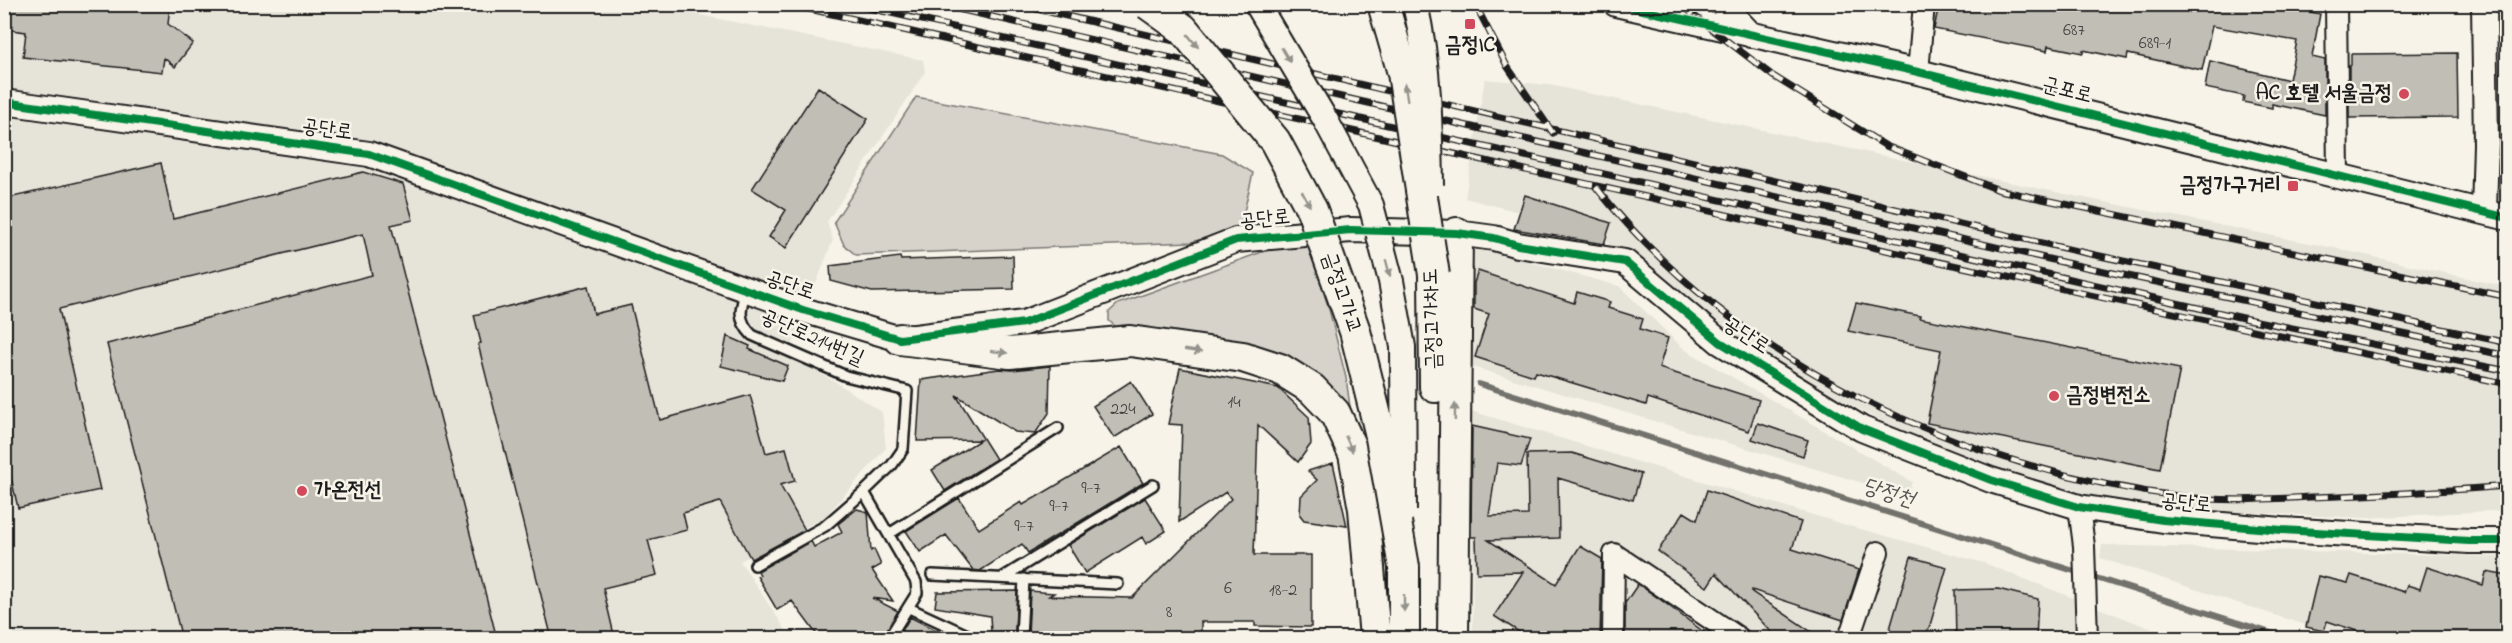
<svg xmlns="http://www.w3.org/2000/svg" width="2512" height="643" font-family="'Indie Flower','Poor Story',sans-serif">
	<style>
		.built { fill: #e6e3d9 }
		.green { fill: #d7d3cb; stroke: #7a7874; stroke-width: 1.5 }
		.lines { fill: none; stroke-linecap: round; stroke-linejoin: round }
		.stream { stroke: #72716c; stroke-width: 6 }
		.building { fill: #c0beb5; stroke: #1c1c1c; stroke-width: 1.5 }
		.service-casing { stroke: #1c1c1c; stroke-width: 14 }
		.minor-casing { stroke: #1c1c1c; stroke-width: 24 }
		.tertiary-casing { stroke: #1c1c1c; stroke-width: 28 }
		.primary-casing { stroke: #1c1c1c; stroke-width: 34 }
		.service { stroke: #f7f3e8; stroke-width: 9 }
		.minor { stroke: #f7f3e8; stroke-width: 20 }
		.tertiary { stroke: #f7f3e8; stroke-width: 24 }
		.primary { stroke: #f7f3e8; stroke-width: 30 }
		.rail-casing { stroke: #1c1c1c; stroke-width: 7 }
		.rail { stroke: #f7f3e8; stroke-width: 4.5; stroke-dasharray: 14; stroke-linecap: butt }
		.tertiary-bridge-casing { stroke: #1c1c1c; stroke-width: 28; stroke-linecap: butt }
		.primary-bridge-casing { stroke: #1c1c1c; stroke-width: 34; stroke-linecap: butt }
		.tertiary-bridge { stroke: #f7f3e8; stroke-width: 24 }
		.primary-bridge { stroke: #f7f3e8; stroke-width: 30 }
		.cycleway-casing { stroke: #f7f3e8; stroke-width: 11 }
		.cycleway { stroke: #00873e; stroke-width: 8 }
		.oneway { fill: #94928c }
		.poi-dot { fill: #d1495b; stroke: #f7f3e8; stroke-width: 2 }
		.labels { text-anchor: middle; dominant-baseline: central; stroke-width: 5; stroke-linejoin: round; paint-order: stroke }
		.number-label { font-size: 18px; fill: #454442 }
		.poi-label { font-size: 21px; font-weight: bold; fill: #1c1c1c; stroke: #f7f3e8; text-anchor: end }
		.street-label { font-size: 21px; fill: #1c1c1c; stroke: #f7f3e8 }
		.water-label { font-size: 22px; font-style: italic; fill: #565452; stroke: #f7f3e8 }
	</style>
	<rect width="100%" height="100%" fill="#f7f3e8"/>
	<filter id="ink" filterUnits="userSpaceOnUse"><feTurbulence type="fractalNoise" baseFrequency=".0167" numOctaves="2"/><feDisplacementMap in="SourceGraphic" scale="12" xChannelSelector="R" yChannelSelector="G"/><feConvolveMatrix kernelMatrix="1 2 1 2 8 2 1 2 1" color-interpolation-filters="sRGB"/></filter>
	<g filter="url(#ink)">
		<path class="built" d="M4,5H650L923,60L925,72L827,222L833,240L788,356L834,381L882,412L886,448L825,517L740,561L791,638H5Z
			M1485,79L1549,85L2065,194L2339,249L2507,287V512L2489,511L2366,518L2216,511L2057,492L1922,443L1740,345L1592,231L1465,198Z
			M1470,246L1619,286L1684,349L1912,482L1907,496L1469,366Z
			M1471,411L1846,525L1984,563L2175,638H1473Z
			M2102,545L2507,557V638H2345L2100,558Z"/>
		<path class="green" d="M916,97L1222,154L1253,173L1240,229L1191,242L856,255L844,245L834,222Z
			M1308,245L1329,309L1346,378L1355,442L1328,390L1119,329L1109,321V312L1118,304L1273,248Z"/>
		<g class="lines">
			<path class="stream" d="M1479,384L2287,638"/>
		</g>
		<path class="building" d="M4,4H170L168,24L193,43L175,67L164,58L162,72L23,57L26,32L4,29Z
			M1939,4H2275L2320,14L2312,57L2325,60V115L2272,104V108L2243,102L2244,96L2205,88L2210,61L2289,80L2297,41L2212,26L2202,70L2128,54L2127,59L2083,50V53L2048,46L2047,51L1934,29Z
			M2457,53L2458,117L2349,118V65H2351V54Z
			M818,87L868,119L786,248L769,237L786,210L752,189Z
			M161,163L173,219L363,172L403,184L413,220L391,225L497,639H182L107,344L372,275L363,234L59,309L100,490L18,508L4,447V199Z
			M1525,195L1611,223L1604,244L1514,229Z
			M1013,256L1014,289L872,292L831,281L830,266L900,257L901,260Z
			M1478,271L1574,303L1577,292L1610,302L1608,308L1643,319L1640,329L1668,338L1659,368L1759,400L1749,431L1648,398L1646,405L1536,372L1534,376L1475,357L1489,314L1474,309V283Z
			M588,286L594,314L631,305L660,420L750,395L766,453L786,448L795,481L780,485L805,530L751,559L720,502L683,513L687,530L648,540L657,575L603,588L615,639H552L478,344L481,343L474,315Z
			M1856,303L1920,316L1919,318L2180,369L2160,469L1927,423L1941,350L1848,331Z
			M727,336L750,346L749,349L788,366L782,381L721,366Z
			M1050,366L1049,413L1035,434L1015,432L956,395L996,459L945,491L932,470L980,440L917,441L921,380L999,369L1012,370Z
			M1180,368L1278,388L1309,417L1311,444L1298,462L1258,425L1254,555H1311V627L1255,626V622H1201V637L1131,635V639H1033L1028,635L1030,591L1054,593L1049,596L1132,598L1231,499L1226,492L1179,522L1182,425L1168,424Z
			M1131,381L1152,414L1114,438L1093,406Z
			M1758,423L1808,440L1803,456L1752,439Z
			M1472,426L1530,439L1521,466L1497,463L1489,516L1528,515L1527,454L1572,453L1641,474L1633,500L1558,478L1559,538L1488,540L1556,584L1580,546L1602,559L1600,639H1530L1494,616L1523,572L1477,573L1476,537H1471Z
			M1121,447L1143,483L1028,553L1022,544L980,571L973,570L946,535L920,552L906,531L959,498L979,529L1021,502L1023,505Z
			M1333,463L1347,526L1304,520L1300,515L1301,496L1317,480L1308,471Z
			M1707,490L1801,522L1792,549L1859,570L1843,620L1752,590V592L1822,639H1778L1716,573L1707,587L1658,551L1684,512L1697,520Z
			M1145,498L1166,531L1146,544L1142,537L1085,573L1068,545Z
			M857,509L868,512L871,551L874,549L881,565L872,570L893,601L872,598L898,611L882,639H820L792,601L777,610L757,576L760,575L758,571L811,541L814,547L842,532L838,524Z
			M1911,557L1947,567L1926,639H1887Z
			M2427,567L2483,585L2486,572L2508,576V639H2381L2327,621L2324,631L2306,627L2318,576L2348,583L2351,575L2404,592L2407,585L2420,589Z
			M1638,584L1661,600L1713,639H1625V603Z
			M1998,589L2038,599L2036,639H1956L1955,590Z
			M1017,591L1015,631L991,632L990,616L935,607L937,592Z
			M910,617L954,639H897Z"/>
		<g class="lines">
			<g class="service-casing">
				<path id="service" d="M746,290C740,309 737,320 752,335L846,376L907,391L903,449L892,465L864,492L916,582L917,593L889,638
					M889,534L1058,428
					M755,565L825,526L864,492
					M932,575L1118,584
					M1002,578L1153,485
					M909,608L974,638
					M1021,638L1024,579"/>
			</g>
			<g class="minor-casing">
				<path id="minor" d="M2336,4L2338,176
					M1918,72L1924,4
					M2079,507L2084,546L2087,638
					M1614,554L1739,638
					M1613,638L1614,554
					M1849,638L1878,552"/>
			</g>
			<g class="tertiary-casing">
				<path id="tertiary" d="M1616,4L1918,72L2508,218
					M1722,4L1751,35
					M4,102L369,154L803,310L900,339L1024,323L1236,240L1351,230L1457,233L1494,238L1518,245L1625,262L1720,342L1862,429L1991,480L2079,507L2163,520L2282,530L2469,541H2508
					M2484,212L2486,144L2484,4"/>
			</g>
			<g class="primary-casing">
				<path id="primary" d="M1434,275L1435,387
					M900,339L1010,353L1130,341L1243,357L1280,369L1312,389L1335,413L1354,454L1364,509L1375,638
					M1404,567V638
					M1453,638L1457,233"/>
			</g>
			<use href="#service" class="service"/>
			<use href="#minor" class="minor"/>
			<use href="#tertiary" class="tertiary"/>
			<use href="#primary" class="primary"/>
			<g class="rail-casing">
				<path id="rail" d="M787,4C1360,132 1932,264 2508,384
					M851,4L2252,320L2508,371
					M936,4L2066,263L2508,356
					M1015,4L2072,250L2508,343
					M1475,4L1507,66L1553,133
					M1684,4L1692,14L1773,76L1886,146L1999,190L2508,297
					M1596,187C1734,363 1966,471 2185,497C2226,502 2269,499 2311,497C2377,495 2442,491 2508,486"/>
			</g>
			<use href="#rail" class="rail"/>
			<g class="tertiary-bridge-casing">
				<path id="tertiary-bridge" d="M1257,4L1325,119L1371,205L1391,281L1403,347L1404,511
					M1415,4C1429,64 1430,124 1431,185"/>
			</g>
			<g class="primary-bridge-casing">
				<path id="primary-bridge" d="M1148,4L1183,29L1275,141L1312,210L1355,331L1380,432L1404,567
					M1383,4L1403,73L1434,275"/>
			</g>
			<use href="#tertiary-bridge" class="tertiary-bridge"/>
			<use href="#primary-bridge" class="primary-bridge"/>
			<g class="cycleway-casing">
				<path id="cycleway" d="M1616,4L1918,72L2508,218
					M4,102L369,154L803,310L900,339L1024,323L1236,240L1351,230L1457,233L1494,238L1518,245L1625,262L1720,342L1862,429L1991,480L2079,507L2163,520L2282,530L2469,541H2508"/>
			</g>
			<use href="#cycleway" class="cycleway"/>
		</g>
		<defs><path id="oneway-solid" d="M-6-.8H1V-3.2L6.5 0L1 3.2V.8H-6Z" transform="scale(1.5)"/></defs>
		<g class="oneway">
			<use href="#oneway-solid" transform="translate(1193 41) rotate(50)"/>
			<use href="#oneway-solid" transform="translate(1286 55) rotate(59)"/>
			<use href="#oneway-solid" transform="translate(1406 92) rotate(-99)"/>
			<use href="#oneway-solid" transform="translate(1306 199) rotate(62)"/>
			<use href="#oneway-solid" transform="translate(1388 268) rotate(75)"/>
			<use href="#oneway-solid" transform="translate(1193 351) rotate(8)"/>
			<use href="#oneway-solid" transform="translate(999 352) rotate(7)"/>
			<use href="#oneway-solid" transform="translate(1455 412) rotate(-89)"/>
			<use href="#oneway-solid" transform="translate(1349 444) rotate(66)"/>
			<use href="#oneway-solid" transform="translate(1404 603) rotate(90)"/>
		</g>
	</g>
	<g class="poi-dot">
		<rect x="1464" y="18" width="12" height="12" rx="3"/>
		<circle cx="2404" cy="94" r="6"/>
		<rect x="2287" y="180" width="12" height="12" rx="3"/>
		<circle cx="2054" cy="396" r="6"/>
		<circle cx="302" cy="491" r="6"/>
	</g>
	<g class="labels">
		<g class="number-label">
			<text x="2074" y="31">687</text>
			<text x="2155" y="44">689-1</text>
			<text x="1234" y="403">14</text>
			<text x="1123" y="410">224</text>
			<text x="1091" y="489">9-7</text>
			<text x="1059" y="507">9-7</text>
			<text x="1024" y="527">9-7</text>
			<text x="1228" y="589">6</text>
			<text x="1283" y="591">18-2</text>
			<text x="1169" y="613">8</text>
		</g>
		<g class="poi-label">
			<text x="1470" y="46" text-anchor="middle">금정IC</text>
			<text x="2392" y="94">AC 호텔 서울금정</text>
			<text x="2281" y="186">금정가구거리</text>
			<text x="2066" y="396" text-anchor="start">금정변전소</text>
			<text x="314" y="491" text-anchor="start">가온전선</text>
		</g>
		<g class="street-label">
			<text transform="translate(2067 91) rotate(14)">군포로</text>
			<text transform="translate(327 130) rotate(8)">공단로</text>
			<text transform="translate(1265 220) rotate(-6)">공단로</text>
			<text transform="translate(790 286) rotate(19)">공단로</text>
			<text transform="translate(1341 293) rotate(71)">금정고가교</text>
			<text transform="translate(1433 319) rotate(-92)">금정고가차도</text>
			<text transform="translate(1746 336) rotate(33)">공단로</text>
			<text transform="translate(812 338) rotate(24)">공단로214번길</text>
			<text transform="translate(2186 504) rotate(6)">공단로</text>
		</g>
		<g class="water-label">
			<text transform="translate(1888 494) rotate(17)">당정천</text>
		</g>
	</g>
	<rect width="2512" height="643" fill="none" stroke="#f7f3e8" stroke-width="24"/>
	<rect x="12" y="12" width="2488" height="619" fill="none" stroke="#1c1c1c" stroke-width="2" filter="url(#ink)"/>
</svg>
